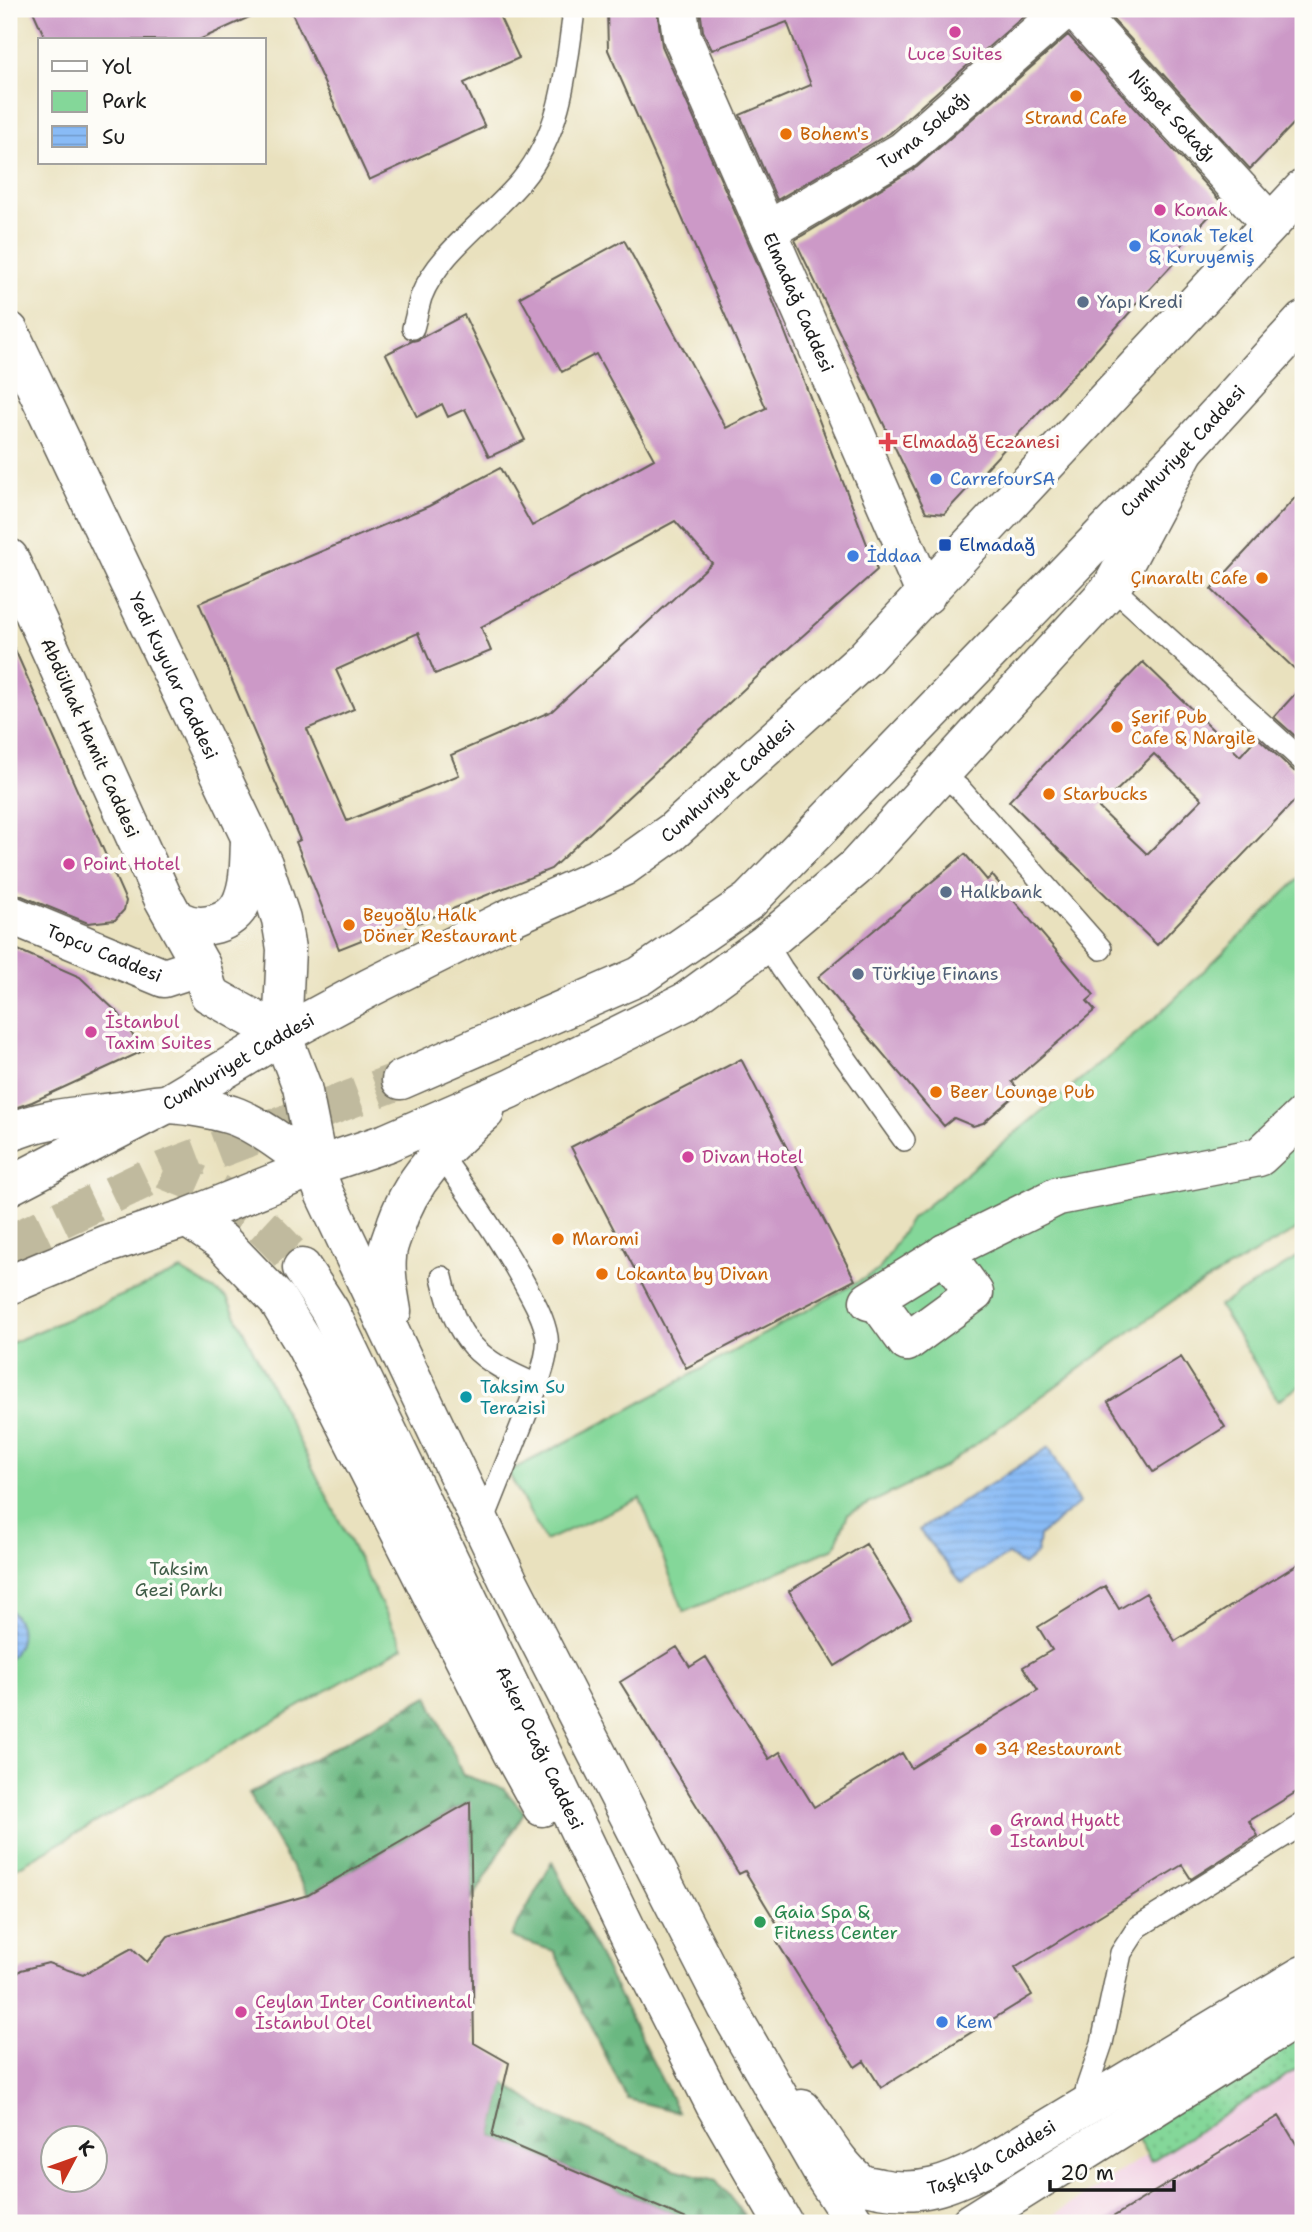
<svg xmlns="http://www.w3.org/2000/svg" width="1312" height="2232" font-family="'Shantell Sans',sans-serif">
	<style>
		.built { fill: #f1d0e3 }
		.grass { fill: url(#grass-dots); stroke: #507a5a; stroke-width: 2 }
		.forest { fill: url(#forest-firs); stroke: #446a4e; stroke-width: 2 }
		.green { fill: #84d799; stroke: #507a5a; stroke-width: 2 }
		.water { fill: url(#water-rules); stroke: #526c89; stroke-width: 2 }
		.building { fill: #cc99c7; fill-rule: evenodd }
		.lines { fill: none; stroke-linecap: round; stroke-linejoin: round }
		.primary-tunnel { stroke: #c0ba9e; stroke-width: 38; stroke-dasharray: 38 19; stroke-linecap: butt }
		.lane-casing { stroke: #646155; stroke-width: 24 }
		.street-casing { stroke: #646155; stroke-width: 41 }
		.secondary-casing { stroke: #646155; stroke-width: 41 }
		.primary-casing { stroke: #646155; stroke-width: 41 }
		.lane { stroke: #fff; stroke-width: 21 }
		.street { stroke: #fff; stroke-width: 38 }
		.secondary { stroke: #fff; stroke-width: 38 }
		.primary { stroke: #fff; stroke-width: 38 }
		.hotel-dot { fill: #d1479c; stroke: #fdfcf7; stroke-width: 2.5 }
		.food-dot { fill: #e8710a; stroke: #fdfcf7; stroke-width: 2.5 }
		.shop-dot { fill: #3f7fe0; stroke: #fdfcf7; stroke-width: 2.5 }
		.service-dot { fill: #5c6f8a; stroke: #fdfcf7; stroke-width: 2.5 }
		.health-dot { fill: #e0444e; stroke: #fdfcf7; stroke-width: 2.5 }
		.transit-dot { fill: #1a4fb4; stroke: #fdfcf7; stroke-width: 2.5 }
		.culture-dot { fill: #0f9aa8; stroke: #fdfcf7; stroke-width: 2.5 }
		.leisure-dot { fill: #2e9e5b; stroke: #fdfcf7; stroke-width: 2.5 }
		.labels { text-anchor: middle; dominant-baseline: central; stroke-width: 7; stroke-linejoin: round; paint-order: stroke }
		.hotel-label { font-size: 18px; fill: #b23c85; stroke: #fdfcf7; text-anchor: start }
		.street-label { font-size: 18px; fill: #1c1c1c; stroke: #fdfcf7 }
		.food-label { font-size: 18px; fill: #c56008; stroke: #fdfcf7; text-anchor: start }
		.shop-label { font-size: 18px; fill: #366cbe; stroke: #fdfcf7; text-anchor: start }
		.service-label { font-size: 18px; fill: #4e5e75; stroke: #fdfcf7; text-anchor: start }
		.health-label { font-size: 18px; fill: #be3a42; stroke: #fdfcf7; text-anchor: start }
		.transit-label { font-size: 18px; fill: #164399; stroke: #fdfcf7; text-anchor: start }
		.culture-label { font-size: 18px; fill: #0d838f; stroke: #fdfcf7; text-anchor: start }
		.park-label { font-size: 18px; fill: #405d48; stroke: #fdfcf7 }
		.leisure-label { font-size: 18px; fill: #27864d; stroke: #fdfcf7; text-anchor: start }
	</style>
	<defs>
		<pattern id="grass-dots" width="8" height="8" patternUnits="userSpaceOnUse" patternTransform="scale(1.75)"><rect width="8" height="8" fill="#84d799"/><path d="M2 2h.1M6 6h.1" fill="none" stroke="#71b883" stroke-width="1.8" stroke-linecap="round"/></pattern>
		<pattern id="forest-firs" width="22" height="20" patternUnits="userSpaceOnUse" patternTransform="scale(1.75)"><rect width="22" height="20" fill="#6bb881"/><path d="M5 1l3.5 6h-7zM16 11l3.5 6h-7z" fill="#579569"/></pattern>
		<pattern id="water-rules" width="6" height="5" patternUnits="userSpaceOnUse" patternTransform="scale(1.75)"><rect width="6" height="5" fill="#89bbf6"/><path d="M0 2.5h6" fill="none" stroke="#76a0d2"/></pattern>
	</defs>
	<rect width="100%" height="100%" fill="#fdfcf7"/>
	<filter id="ink" filterUnits="userSpaceOnUse"><feTurbulence type="fractalNoise" baseFrequency=".0143" numOctaves="2"/><feDisplacementMap in="SourceGraphic" scale="14" xChannelSelector="R" yChannelSelector="G"/><feConvolveMatrix kernelMatrix="1 2 1 2 8 2 1 2 1" color-interpolation-filters="sRGB"/></filter>
	<filter id="wash" filterUnits="userSpaceOnUse"><feTurbulence type="fractalNoise" baseFrequency=".00686" numOctaves="4" result="noise"/><feDisplacementMap in="SourceGraphic" scale="28" xChannelSelector="R" yChannelSelector="G"/><feGaussianBlur stdDeviation="1.57" result="paint"/><feColorMatrix in="noise" values="0 0 0 0 0 0 0 0 0 0 0 0 0 0 0 0 0 1.4 0 .05"/><feComposite in="paint" operator="in"/></filter>
	<g filter="url(#wash)">
		<rect width="100%" height="100%" fill="#e9e1be"/>
		<path class="built" d="M1303,2052V2223H1047L1054,2215Z"/>
		<path class="grass" d="M1303,2031V2065L1151,2161L1136,2136Z"/>
		<path class="forest" d="M428,1696L463,1775L504,1789L524,1812L472,1900L469,1802L308,1895L249,1794Z
			M552,1862L678,2112L627,2099L554,1951L511,1937Z
			M504,2083L548,2113L674,2169L716,2180L744,2215V2223H696L492,2136Z"/>
		<path class="green" d="M1303,875V1226L1178,1297L943,1468L848,1514L834,1548L684,1612L640,1498L545,1541L508,1472L624,1412L879,1270L911,1219L1156,1017Z
			M1303,1254V1384L1278,1400L1219,1306Z
			M181,1270L227,1298L403,1647L9,1872V1344Z"/>
		<path class="water" d="M1049,1447L1079,1503L1039,1536L1037,1553L1023,1565L1008,1555L962,1583L919,1530Z
			M9,1609C25,1624 24,1644 9,1659Z"/>
		<g id="blocks">
			<path class="building" d="M32,9H267L199,40H46Z
				M290,9H496L519,58L464,83L485,127L369,180Z
				M607,9H657L662,46L764,278L877,570L772,663L551,869L386,936L384,931L339,949L296,842L300,840L199,603L429,506L500,468L532,526L654,459L596,354L562,372L520,297L624,240L726,428L766,408L608,50ZM675,521L712,563L552,711L451,755L459,775L347,821L307,729L354,709L336,670L418,633L435,674L491,651L481,627Z
				M700,9H1032L890,133L777,200L740,115L811,85L787,22L712,50L703,31Z
				M1103,9H1303V114L1250,169Z
				M1068,35L1222,203L1168,259L1173,264L1130,310L1131,311L1090,357L944,514L926,512L795,240L917,167Z
				M464,315L525,440L489,457L465,409L448,417L442,404L417,417L386,354L412,341L417,340Z
				M1303,489V677L1211,589Z
				M9,636L126,901L124,910L115,920L88,923L17,894L9,893Z
				M1143,662L1240,756L1257,737L1294,771L1303,774V792L1157,945L1009,801ZM1154,754L1202,799L1147,854L1099,808Z
				M1303,685V743L1274,717Z
				M965,854L987,880L992,875L1094,995L1087,1001L1095,1010L1012,1082L1020,1091L983,1123L973,1126L954,1118L944,1126L818,977Z
				M9,946L80,977L119,1014L143,1051L32,1102L9,1110Z
				M741,1059L855,1280L686,1368L571,1147Z
				M1181,1357L1225,1427L1153,1472L1108,1402Z
				M866,1544L911,1618L835,1666L789,1591Z
				M1303,1561V1788L1249,1821L1258,1836L1191,1879L1182,1865L1015,1968L1032,1995L881,2088L864,2061L855,2067L777,1942L785,1937L745,1871L739,1874L620,1682L677,1647L690,1667L706,1657L769,1759L780,1752L814,1807L902,1753L911,1768L1038,1690L1023,1667L1052,1650L1038,1627L1105,1586L1119,1609L1146,1593L1175,1641Z
				M470,1802L474,2043L509,2063L492,2136L696,2223H9V1982L21,1970L48,1963L83,1975L132,1948L147,1962L168,1936L308,1895ZM52,2138H94V2180H52Z
				M1279,2116L1303,2155V2223H1103Z"/>
		</g>
	</g>
	<g filter="url(#ink)">
		<use href="#blocks" fill-opacity="0" stroke="#646155" stroke-width="2"/>
		<g class="lines">
			<path class="primary-tunnel" d="M164,1170C181,1177 199,1183 215,1192C250,1211 276,1238 302,1268
				M9,1244L164,1170L401,1080"/>
			<g class="lane-casing">
				<path id="lane" d="M413,328C416,318 418,307 421,297C438,252 492,217 522,180C560,134 566,74 573,18L570,9
					M1112,587L1303,761
					M941,773L961,790L1101,949
					M766,943L782,969L904,1140
					M439,1153C470,1195 499,1237 524,1283C533,1299 544,1318 547,1337C549,1353 541,1374 536,1389L482,1524
					M442,1277C457,1342 476,1359 537,1385
					M1083,2108L1087,2087L1102,2043L1121,1953L1138,1927L1303,1824"/>
			</g>
			<g class="street-casing">
				<g id="street">
					<path id="s1" d="M1074,9L1270,223"/>
					<path id="s2" d="M767,231L903,151L1065,9"/>
					<path id="s3" d="M9,914L164,978L201,966"/>
					<path d="M875,1298L907,1342L974,1293L945,1253"/>
					<path d="M869,1301L961,1244L1058,1196L1259,1157L1303,1116"/>
				</g>
			</g>
			<g class="secondary-casing">
				<g id="secondary">
					<path id="s4" d="M678,9L682,37L926,595"/>
					<path id="s5" d="M9,331L263,864L281,919L286,949L282,1035L209,994L201,966L163,898L9,558"/>
					<path d="M167,904C170,910 174,918 180,921C201,932 233,924 242,901C250,882 249,861 250,841"/>
					<path id="s6" d="M802,2109C821,2133 835,2162 859,2182C865,2186 873,2186 880,2188C920,2196 949,2185 984,2167L1303,1975"/>
					<path d="M970,2223L1303,2014"/>
				</g>
			</g>
			<g class="primary-casing">
				<g id="primary">
					<path d="M282,1035L302,1087L313,1142L314,1167L325,1195L508,1580L727,2007L826,2179L855,2223"/>
					<path id="s7" d="M401,1080L640,976L749,901L1185,450L1303,321"/>
					<path d="M9,1133C44,1117 82,1116 120,1111C135,1109 152,1104 168,1104C187,1105 219,1110 237,1117C262,1127 292,1151 314,1167"/>
					<path id="s8" d="M9,1186L167,1104L282,1035L371,987L507,919L623,867L672,832L864,659L1303,189"/>
					<path d="M187,1218L222,1242L277,1299L305,1345L511,1751L542,1807"/>
					<path id="s9" d="M302,1268L330,1311L635,1947L715,2105L783,2223"/>
					<path d="M9,1285L107,1244L187,1218L314,1167L386,1143L510,1089L685,1002L766,943L855,868L1112,587L1185,450"/>
					<path d="M392,1311C389,1293 385,1275 387,1257C387,1248 391,1239 394,1231C410,1178 445,1147 485,1112"/>
					<path d="M974,2223L975,2221"/>
				</g>
			</g>
			<use href="#lane" class="lane"/>
			<use href="#street" class="street"/>
			<use href="#secondary" class="secondary"/>
			<use href="#primary" class="primary"/>
		</g>
	</g>
	<g class="hotel-dot">
		<circle cx="955" cy="32" r="7"/>
		<circle cx="1160" cy="210" r="7"/>
		<circle cx="69" cy="864" r="7"/>
		<circle cx="91" cy="1032" r="7"/>
		<circle cx="688" cy="1157" r="7"/>
		<circle cx="996" cy="1830" r="7"/>
		<circle cx="241" cy="2012" r="7"/>
	</g>
	<g class="food-dot">
		<circle cx="1076" cy="96" r="7"/>
		<circle cx="786" cy="134" r="7"/>
		<circle cx="1262" cy="578" r="7"/>
		<circle cx="1117" cy="727" r="7"/>
		<circle cx="1049" cy="794" r="7"/>
		<circle cx="349" cy="925" r="7"/>
		<circle cx="936" cy="1092" r="7"/>
		<circle cx="558" cy="1239" r="7"/>
		<circle cx="602" cy="1274" r="7"/>
		<circle cx="981" cy="1749" r="7"/>
	</g>
	<g class="shop-dot">
		<circle cx="1135" cy="246" r="7"/>
		<circle cx="936" cy="479" r="7"/>
		<circle cx="853" cy="556" r="7"/>
		<circle cx="942" cy="2022" r="7"/>
	</g>
	<g class="service-dot">
		<circle cx="1083" cy="302" r="7"/>
		<circle cx="946" cy="892" r="7"/>
		<circle cx="858" cy="974" r="7"/>
	</g>
	<path class="health-dot" d="M884.5 431.5h7v7h7v7h-7v7h-7v-7h-7v-7h7z"/>
	<rect class="transit-dot" x="938" y="538" width="14" height="14" rx="3.5"/>
	<circle class="culture-dot" cx="466" cy="1397" r="7"/>
	<circle class="leisure-dot" cx="760" cy="1922" r="7"/>
	<g class="labels">
		<g class="hotel-label">
			<text x="955" y="54" text-anchor="middle">Luce Suites</text>
			<text x="1174" y="210">Konak</text>
			<text x="83" y="864">Point Hotel</text>
			<text x="105" y="1022">İstanbul<tspan x="105" dy="21">Taxim Suites</tspan></text>
			<text x="702" y="1157">Divan Hotel</text>
			<text x="1010" y="1820">Grand Hyatt<tspan x="1010" dy="21">Istanbul</tspan></text>
			<text x="255" y="2002">Ceylan Inter Continental<tspan x="255" dy="21">İstanbul Otel</tspan></text>
		</g>
		<g class="street-label">
			<text stroke="none"><textPath href="#s1" startOffset="145">Nispet Sokağı</textPath></text>
			<text stroke="none"><textPath href="#s2" startOffset="187">Turna Sokağı</textPath></text>
			<text stroke="none"><textPath href="#s4" startOffset="318">Elmadağ Caddesi</textPath></text>
			<text stroke="none"><textPath href="#s7" startOffset="1018">Cumhuriyet Caddesi</textPath></text>
			<text stroke="none"><textPath href="#s5" startOffset="382">Yedi Kuyular Caddesi</textPath></text>
			<text transform="translate(90 738) rotate(66)">Abdülhak Hamit Caddesi</text>
			<text stroke="none"><textPath href="#s8" startOffset="828">Cumhuriyet Caddesi</textPath></text>
			<text stroke="none"><textPath href="#s3" startOffset="103">Topcu Caddesi</textPath></text>
			<text stroke="none"><textPath href="#s8" startOffset="261">Cumhuriyet Caddesi</textPath></text>
			<text stroke="none"><textPath href="#s9" startOffset="536">Asker Ocağı Caddesi</textPath></text>
			<text stroke="none"><textPath href="#s6" startOffset="234">Taşkışla Caddesi</textPath></text>
		</g>
		<g class="food-label">
			<text x="1076" y="118" text-anchor="middle">Strand Cafe</text>
			<text x="800" y="134">Bohem's</text>
			<text x="1248" y="578" text-anchor="end">Çınaraltı Cafe</text>
			<text x="1131" y="717">Şerif Pub<tspan x="1131" dy="21">Cafe &amp; Nargile</tspan></text>
			<text x="1063" y="794">Starbucks</text>
			<text x="363" y="915">Beyoğlu Halk<tspan x="363" dy="21">Döner Restaurant</tspan></text>
			<text x="950" y="1092">Beer Lounge Pub</text>
			<text x="572" y="1239">Maromi</text>
			<text x="616" y="1274">Lokanta by Divan</text>
			<text x="995" y="1749">34 Restaurant</text>
		</g>
		<g class="shop-label">
			<text x="1149" y="236">Konak Tekel<tspan x="1149" dy="21">&amp; Kuruyemiş</tspan></text>
			<text x="950" y="479">CarrefourSA</text>
			<text x="867" y="556">İddaa</text>
			<text x="956" y="2022">Kem</text>
		</g>
		<g class="service-label">
			<text x="1097" y="302">Yapı Kredi</text>
			<text x="960" y="892">Halkbank</text>
			<text x="872" y="974">Türkiye Finans</text>
		</g>
		<g class="health-label">
			<text x="902" y="442">Elmadağ Eczanesi</text>
		</g>
		<g class="transit-label">
			<text x="959" y="545">Elmadağ</text>
		</g>
		<g class="culture-label">
			<text x="480" y="1387">Taksim Su<tspan x="480" dy="21">Terazisi</tspan></text>
		</g>
		<g class="park-label">
			<text x="179" y="1569">Taksim<tspan x="179" dy="21">Gezi Parkı</tspan></text>
		</g>
		<g class="leisure-label">
			<text x="774" y="1912">Gaia Spa &amp;<tspan x="774" dy="21">Fitness Center</tspan></text>
		</g>
	</g>
	<rect width="1312" height="2232" fill="none" stroke="#fdfcf7" stroke-width="35"/>
	<rect x="38" y="38" width="228" height="126" fill="#fdfcf7" stroke="#a3a29f" stroke-width="2"/>
	<rect x="52" y="61" width="35" height="10" fill="#ffffff" stroke="#a3a29f" stroke-width="2"/>
	<text x="102" y="74" font-size="21" fill="#1c1c1c">Yol</text>
	<rect x="52" y="91" width="35" height="21" fill="#84d799" stroke="#a3a29f" stroke-width="2"/>
	<text x="102" y="108" font-size="21" fill="#1c1c1c">Park</text>
	<rect x="52" y="126" width="35" height="21" fill="url(#water-rules)" stroke="#a3a29f" stroke-width="2"/>
	<text x="102" y="144" font-size="21" fill="#1c1c1c">Su</text>
	<g transform="translate(74 2159) rotate(49)"><circle r="33" fill="#fdfcf7" stroke="#a3a29f" stroke-width="2"/>
	<path d="M0-5L12 26L0 18L-12 26Z" fill="#c8321e"/>
	<text y="-10" font-size="19" font-weight="bold" text-anchor="middle" fill="#1c1c1c">K</text>
	</g>
	<path d="M1050 2180v10h124v-10" fill="none" stroke="#1c1c1c" stroke-width="3.5"/>
	<text x="1060" y="2180" font-size="21" fill="#1c1c1c" stroke="#fdfcf7" stroke-width="5" paint-order="stroke">20 m</text>
</svg>
